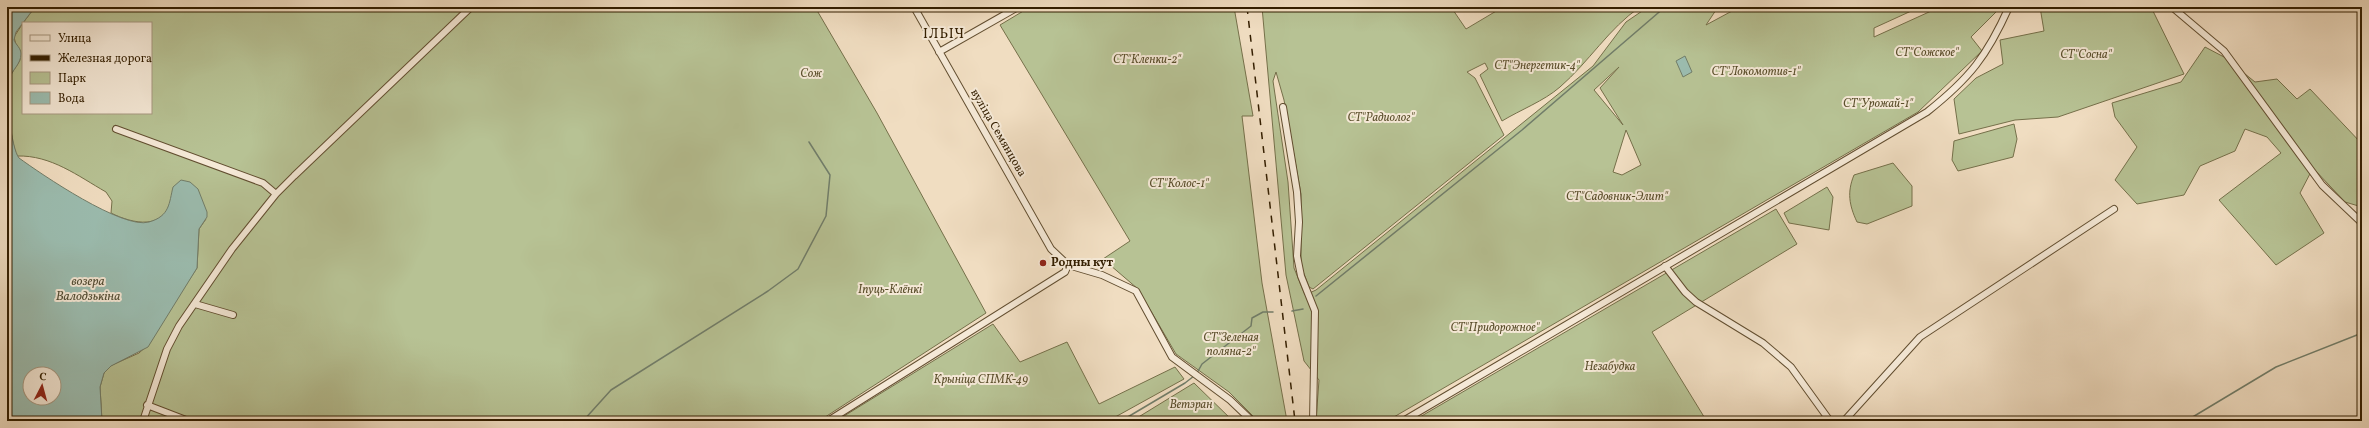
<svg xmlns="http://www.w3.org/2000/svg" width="2369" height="428" font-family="Vollkorn,serif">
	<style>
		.green { fill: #b7c294; stroke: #75704a; fill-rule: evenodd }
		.water { fill: #9bbcaf; stroke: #717d69; fill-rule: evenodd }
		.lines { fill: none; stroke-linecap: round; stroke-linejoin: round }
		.stream { stroke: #717d69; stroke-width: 1.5 }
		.minor-casing { stroke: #624e30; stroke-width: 8 }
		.minor { stroke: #f5e9d7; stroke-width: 6 }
		.rail { stroke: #331e00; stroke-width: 1.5; stroke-dasharray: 7 7; stroke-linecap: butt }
		.poi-dot { fill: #8f2418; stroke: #f5e9d7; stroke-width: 1.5 }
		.labels { text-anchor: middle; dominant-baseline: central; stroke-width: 4; stroke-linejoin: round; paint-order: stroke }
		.park-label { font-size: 12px; font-style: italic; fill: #5b4f2c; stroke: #f5e9d7 }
		.street-label { font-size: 12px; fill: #331e00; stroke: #f5e9d7 }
		.poi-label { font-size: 12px; font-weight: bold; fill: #331e00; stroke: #f5e9d7; text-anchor: start }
		.water-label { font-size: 13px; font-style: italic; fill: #524d35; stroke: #f5e9d7 }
		.quarter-label { font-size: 14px; letter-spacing: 1px; fill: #331e00; stroke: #f5e9d7 }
	</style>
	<rect width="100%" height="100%" fill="#f0ddc1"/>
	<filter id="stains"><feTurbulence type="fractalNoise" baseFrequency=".005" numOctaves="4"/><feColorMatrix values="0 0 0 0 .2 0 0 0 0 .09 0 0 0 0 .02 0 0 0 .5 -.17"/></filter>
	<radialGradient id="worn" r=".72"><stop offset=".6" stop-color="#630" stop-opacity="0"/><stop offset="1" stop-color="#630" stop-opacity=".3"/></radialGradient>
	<path class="green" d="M35,7H815L877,113L986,313L819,421H102L100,387L104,373L110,366L139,353L150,343L160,324L197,268L199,229L206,219L172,198C165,231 133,224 111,213L112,201L106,192C78,176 51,155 17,156C11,145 5,91 9,79C11,73 17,66 20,60L14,37L23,23V113H151V23H23Z
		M1030,7H1234L1253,116H1242L1262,283L1287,421H1258L1229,392L1176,354L1138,289L1103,259L1130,241L1000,25Z
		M1262,7H1451L1466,29L1503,7H1640C1609,28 1589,62 1560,87C1544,101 1520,110 1502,121L1480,75L1488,69L1485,63L1467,72L1475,78L1504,135L1313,289L1309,287L1301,266V194L1284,100L1276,72L1273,81L1288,182L1294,268L1305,295L1316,290L1593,66L1626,22L1648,7H1718L1706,25L1732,11L1719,7H1920L1874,28V37L1940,7H2001L1971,37L1982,51L1918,112L1387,421H1316L1319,380L1304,361L1286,275ZM1619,67L1600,88L1623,125L1594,90ZM1626,130L1641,165L1622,175L1613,172Z
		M2040,7H2151L2184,74L2058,117L2015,120L1959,134L1954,99L1976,78L2003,64L2000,40L2044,31Z
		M2205,47L2224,57L2255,82L2277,79L2297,99L2310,89L2362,144V207L2345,202L2313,168L2300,193L2324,233L2276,265L2219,200L2281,153L2267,137L2245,129L2235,151L2200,166L2184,195L2137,204L2115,180L2137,147L2115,117L2112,103L2181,82Z
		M2014,124L2017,139L2013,157L1958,171L1952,160L1954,141Z
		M1893,163L1912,186V206L1867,224L1857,222C1849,205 1847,192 1854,175Z
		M1827,187L1833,197L1829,230L1789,223L1784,213Z
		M1776,209L1797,244L1652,332L1706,420L1703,421H1413Z
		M993,324L1020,362L1067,342L1099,404L1175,367L1184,379L1108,421H836Z
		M1194,383L1233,421H1132Z"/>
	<path class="water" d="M7,7H35L16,32L14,40C16,45 21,48 21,54C21,64 12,70 9,79C5,91 11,148 19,158C41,174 123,230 149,222C170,216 169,203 173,187L181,180L190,182L198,189L207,212V217L199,229L197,268L148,347L111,366L104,373L100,387L102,421H7ZM30,374H54V398H30Z
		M1685,56L1692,72L1683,77L1676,61Z"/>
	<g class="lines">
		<path class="stream" d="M1316,296L1522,130L1665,7
			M1292,311L1303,309
			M1197,373L1202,364L1251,326L1252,318L1263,312H1273
			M583,421L611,390L768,291L798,269L826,216L830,175L809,142
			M1121,421L1185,383L1194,376
			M2186,421L2276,367L2362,333"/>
		<g class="minor-casing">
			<path id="minor" d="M914,7L1051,249L1068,265L1102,275L1136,291L1172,357L1230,400L1252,421
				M2172,7L2224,51L2322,185L2362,223
				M939,52L1018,7
				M1283,107L1297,192L1299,222L1297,256L1301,276L1315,311L1313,421
				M116,129L263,183L276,194
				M1665,266L1685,292L1696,302L1763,343L1791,367L1830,421
				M195,304L233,315
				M147,405L186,420
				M143,421L167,349L179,326L232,249L276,194L294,176L471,7
				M828,421L1065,272L1068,265
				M1403,421L1927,112C1970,78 1987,56 2009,7
				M1844,421L1920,337L2114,209"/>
		</g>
		<use href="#minor" class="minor"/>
		<path class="rail" d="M1247,7L1295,421"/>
	</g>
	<circle class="poi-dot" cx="1043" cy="263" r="4"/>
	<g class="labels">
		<g class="park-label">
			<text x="1927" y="53">СТ"Сожское"</text>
			<text x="2086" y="55">СТ"Сосна"</text>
			<text x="1147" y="60">СТ"Кленки-2"</text>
			<text x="1537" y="66">СТ"Энергетик-4"</text>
			<text x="1756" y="72">СТ"Локомотив-1"</text>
			<text x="811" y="74">Сож</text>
			<text x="1878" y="104">СТ"Урожай-1"</text>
			<text x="1381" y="118">СТ"Радиолог"</text>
			<text x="1179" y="184">СТ"Колос-1"</text>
			<text x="1617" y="197">СТ"Садовник-Элит"</text>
			<text x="890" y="290">Іпуць-Клёнкі</text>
			<text x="1495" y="328">СТ"Придорожное"</text>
			<text x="1231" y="338">СТ"Зеленая<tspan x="1231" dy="14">поляна-2"</tspan></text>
			<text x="1610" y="367">Незабудка</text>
			<text x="981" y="380">Крыніца СПМК-49</text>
			<text x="1191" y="405">Ветэран</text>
		</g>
		<g class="street-label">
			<text transform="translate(998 133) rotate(60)">вуліца Семянцова</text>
		</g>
		<g class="poi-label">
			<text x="1051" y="263">Родны кут</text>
		</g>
		<g class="water-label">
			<text x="88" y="282">возера<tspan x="88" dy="15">Валодзькіна</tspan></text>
		</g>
		<g class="quarter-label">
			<text x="944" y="34">ІЛЬІЧ</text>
		</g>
	</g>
	<rect width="2369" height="428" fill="none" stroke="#f0ddc1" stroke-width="24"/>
	<rect x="8" y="8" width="2353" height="412" fill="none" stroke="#331e00" stroke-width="2"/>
	<rect x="12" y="12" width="2345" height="404" fill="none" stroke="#331e00"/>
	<rect x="22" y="22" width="130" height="92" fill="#f5e9d7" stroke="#a79881"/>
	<rect x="30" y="35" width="20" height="6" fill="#f5e9d7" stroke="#a79881"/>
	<text x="58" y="42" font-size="12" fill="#331e00">Улица</text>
	<rect x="30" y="55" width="20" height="6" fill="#331e00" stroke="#a79881"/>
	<text x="58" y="62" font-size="12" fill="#331e00">Железная дорога</text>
	<rect x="30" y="72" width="20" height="12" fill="#b7c294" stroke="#a79881"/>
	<text x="58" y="82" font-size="12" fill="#331e00">Парк</text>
	<rect x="30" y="92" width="20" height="12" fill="#9bbcaf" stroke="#a79881"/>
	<text x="58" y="102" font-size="12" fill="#331e00">Вода</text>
	<g transform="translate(42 386) rotate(6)"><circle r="19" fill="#f5e9d7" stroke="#a79881"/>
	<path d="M0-3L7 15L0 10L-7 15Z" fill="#8f2418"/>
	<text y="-6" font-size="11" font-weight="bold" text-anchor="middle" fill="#331e00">С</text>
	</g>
	<rect width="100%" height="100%" filter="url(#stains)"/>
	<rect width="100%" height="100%" fill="url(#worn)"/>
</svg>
